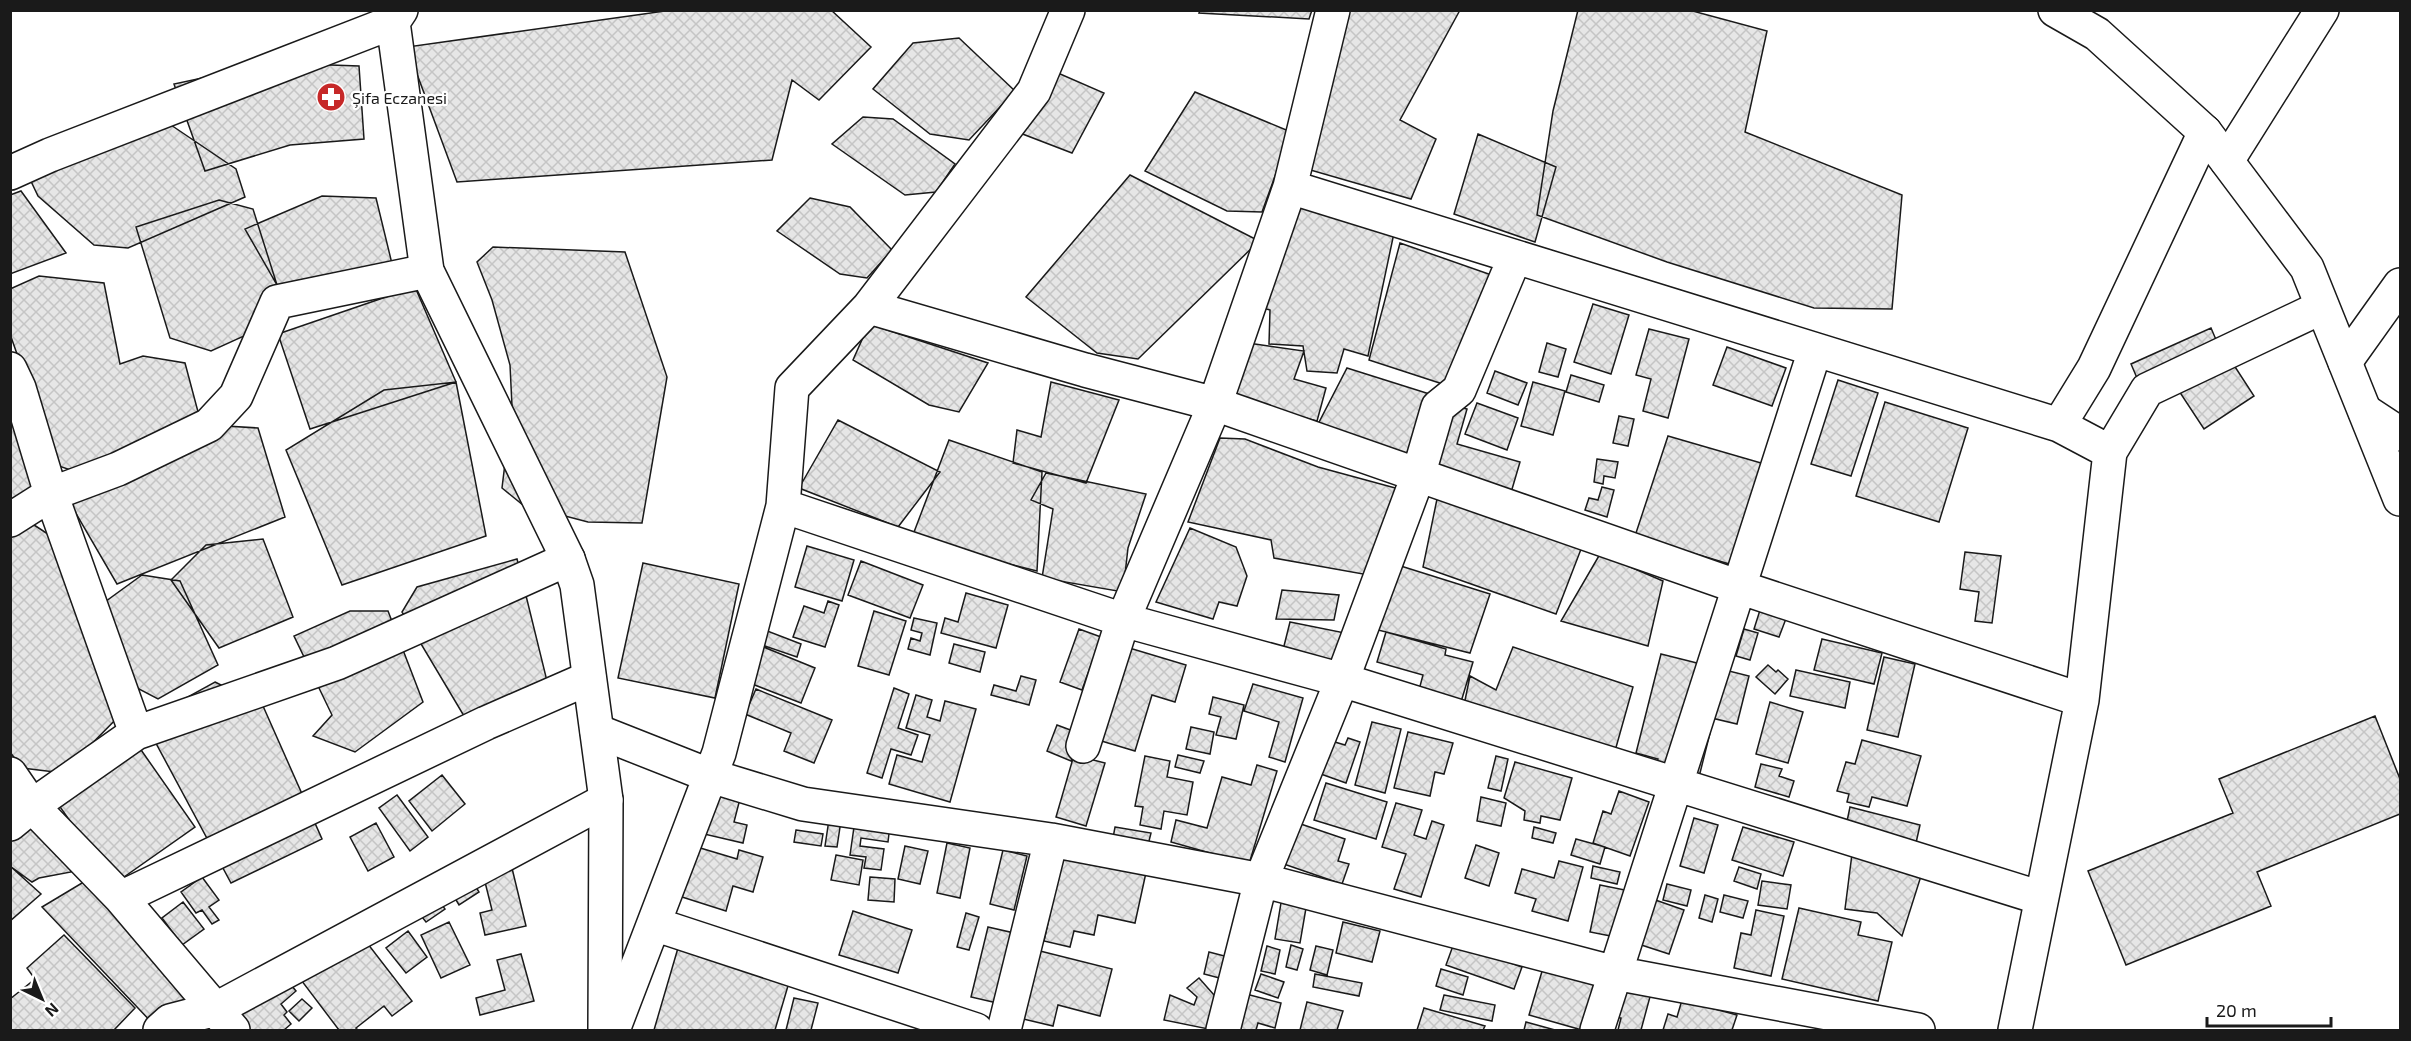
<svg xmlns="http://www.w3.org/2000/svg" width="2411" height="1041" font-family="'Exo 2',sans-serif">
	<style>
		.building { fill: url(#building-cross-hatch); stroke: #1a1a1a; stroke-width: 1.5 }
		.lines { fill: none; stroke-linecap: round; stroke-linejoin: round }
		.street-casing { stroke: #1a1a1a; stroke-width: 36 }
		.secondary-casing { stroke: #1a1a1a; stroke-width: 36 }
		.street { stroke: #fff; stroke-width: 33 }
		.secondary { stroke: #fff; stroke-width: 33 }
		.labels { text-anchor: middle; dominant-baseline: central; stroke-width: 4.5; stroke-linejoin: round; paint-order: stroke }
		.poi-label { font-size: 16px; fill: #1a1a1a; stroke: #fff; text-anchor: start }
	</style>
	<defs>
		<pattern id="building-cross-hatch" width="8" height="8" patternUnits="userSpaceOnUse" patternTransform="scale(1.5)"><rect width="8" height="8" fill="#e6e6e6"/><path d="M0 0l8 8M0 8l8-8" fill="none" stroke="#c5c5c5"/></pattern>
	</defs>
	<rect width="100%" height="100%" fill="#fff"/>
	<path class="building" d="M672,10H831L871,47L819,100L792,80L772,160L457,182L407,47Z
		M1200,10H1312L1309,19L1199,13Z
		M1321,10H1460L1400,120L1436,139L1411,199L1300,167Z
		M1578,10H1689L1767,31L1745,132L1902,195L1892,309L1814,308L1667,262L1537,215L1553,111Z
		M959,38L1015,91L969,140L930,134L873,89L913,43Z
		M273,63L359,66L364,139L290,145L205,171L174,84Z
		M1051,70L1104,93L1072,153L1020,133Z
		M1195,92L1291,132L1262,212L1227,211L1145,171Z
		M863,117L893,119L955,164L936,192L905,195L832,144Z
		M168,123L236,169L245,197L128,248L94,245L38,196L28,175Z
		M1478,134L1556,167L1535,242L1454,214Z
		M1130,175L1259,241L1138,359L1097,353L1026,297Z
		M21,191L66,253L10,274V195Z
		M322,196L376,198L394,272L277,285L245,229Z
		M810,198L850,207L892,250L867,278L840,274L777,231Z
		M219,200L253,209L277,285L267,291L279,320L211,351L170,338L136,227Z
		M1290,204L1394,233L1368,356L1344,349L1337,373L1307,371L1303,346L1269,344L1270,310L1253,305Z
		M1400,243L1500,278L1455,388L1369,360Z
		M493,247L625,252L667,377L642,523L588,522L523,505L502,488L512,406L510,365L492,300L477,262Z
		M39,276L104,283L120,364L143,356L185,363L201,423L79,473L56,465L10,334V289Z
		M415,287L456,382L310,429L278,334Z
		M1593,304L1629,315L1611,374L1574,362Z
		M869,324L988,363L959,412L929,405L853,360Z
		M2211,328L2220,349L2140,385L2131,364Z
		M1649,329L1689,339L1668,418L1643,411L1651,379L1636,375Z
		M1248,343L1304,351L1294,379L1326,388L1317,421L1226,397Z
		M1547,343L1566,349L1558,377L1539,372Z
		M1727,347L1786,368L1772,406L1713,385Z
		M2228,356L2254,396L2204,429L2177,388Z
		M1347,368L1439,397L1414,455L1315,430Z
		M1495,371L1527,383L1518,405L1487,393Z
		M1571,375L1604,385L1599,402L1566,392Z
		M1838,380L1878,393L1851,476L1811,464Z
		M456,382L486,536L342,585L286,450L384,390Z
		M1051,382L1119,400L1086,483L1013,463L1017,430L1041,437Z
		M1533,382L1565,391L1553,435L1521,426Z
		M1885,402L1968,428L1939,522L1856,496Z
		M1445,403L1467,409L1457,444L1520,462L1510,496L1425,471Z
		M1477,403L1518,418L1507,450L1465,434Z
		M10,413L38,492L10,504Z
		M1619,416L1634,419L1628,446L1613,443Z
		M838,420L940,472L898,527L799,488Z
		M226,426L258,428L285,517L117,584L67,498Z
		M1668,436L1768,465L1736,566L1635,536Z
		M1220,438L1245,439L1318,467L1410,492L1374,576L1274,558L1271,540L1188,522Z
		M949,440L1042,472L1037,571L911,540Z
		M1597,459L1618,462L1615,478L1604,476L1603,484L1594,482Z
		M1046,473L1146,494L1128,548L1123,592L1042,578L1053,509L1031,500Z
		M1602,487L1614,490L1607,517L1585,510L1589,498L1598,500Z
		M1437,499L1583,544L1556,614L1423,567Z
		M28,521L57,540L122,713L63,773L22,768L10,752V538Z
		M1190,528L1236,547L1247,576L1237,606L1219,602L1213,619L1156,602Z
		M263,539L293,617L219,648L171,580L206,545Z
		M807,546L854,560L842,601L795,587Z
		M1965,552L2001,556L1992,623L1975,621L1979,592L1960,589Z
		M1600,554L1663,581L1648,646L1561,621Z
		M517,559L547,681L464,716L402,612L417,587Z
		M861,561L923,585L910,618L848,595Z
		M1388,562L1490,594L1470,653L1374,629Z
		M643,563L739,584L715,698L618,678Z
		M142,575L180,581L218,665L158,699L137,688L98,607Z
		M1282,590L1339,595L1334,620L1276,619Z
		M966,593L1008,605L996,648L941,633L945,618L958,622Z
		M828,601L839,605L825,647L793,637L804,606L824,613Z
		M1761,607L1787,616L1779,637L1754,629Z
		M350,611H388L423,702L355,752L313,736L332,715L294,636Z
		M874,611L906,621L889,675L858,666Z
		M914,618L937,623L930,655L908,649L911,638L920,641L922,633L911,630Z
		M1290,622L1345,633L1338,669L1281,658Z
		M762,629L801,644L797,657L756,643Z
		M1079,629L1101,637L1082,690L1060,682Z
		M1744,629L1758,633L1750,660L1736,656Z
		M1386,632L1446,649L1445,655L1473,662L1461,702L1419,690L1423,675L1377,662Z
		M1822,639L1882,653L1874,684L1814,670Z
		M954,644L985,652L980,672L949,663Z
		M761,646L815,668L801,703L747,682Z
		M1126,647L1186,665L1175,702L1152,695L1135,751L1098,740Z
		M1513,647L1633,687L1615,751L1463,710L1470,676L1496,690Z
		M1661,654L1749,676L1737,724L1703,716L1699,730L1710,733L1699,777L1656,766L1658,759L1636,753Z
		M1884,657L1915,664L1898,737L1867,730Z
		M1768,665L1776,672L1778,670L1788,679L1775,694L1756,677Z
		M1796,670L1850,682L1845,708L1790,696Z
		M1021,676L1036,680L1029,705L991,695L994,685L1016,691Z
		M215,682L263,706L322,839L231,883L144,721Z
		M1253,684L1303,698L1285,762L1269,757L1279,722L1244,711Z
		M894,688L909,694L898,728L918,735L911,755L891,749L882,778L867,773Z
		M756,689L832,720L814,763L784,751L791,733L745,714Z
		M916,695L932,700L927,717L940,721L945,701L976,709L950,802L889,784L897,755L922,762L930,735L906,728Z
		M1213,697L1244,705L1236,739L1216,735L1221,717L1209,714Z
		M1770,702L1803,712L1788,763L1756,754Z
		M2375,716L2400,779V814L2257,872L2271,906L2126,965L2088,871L2233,813L2219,779Z
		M1372,722L1401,729L1385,793L1355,785Z
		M1057,725L1081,734L1071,761L1047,751Z
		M1191,727L1214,732L1210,754L1186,749Z
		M1408,732L1453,743L1444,774L1435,772L1430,796L1394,788Z
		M1348,738L1360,742L1346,783L1318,773L1328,740L1345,745Z
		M1862,740L1921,756L1907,806L1872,797L1869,807L1847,802L1849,794L1837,791L1846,762L1855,764Z
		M139,747L195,827L114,884L58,804Z
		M1074,755L1105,763L1086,826L1056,817Z
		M1178,755L1204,761L1200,773L1175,767Z
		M1145,756L1170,761L1167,777L1193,782L1187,815L1164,811L1161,829L1140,825L1143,807L1135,806Z
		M1496,756L1508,759L1501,791L1488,788Z
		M1515,762L1572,778L1560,820L1541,816L1540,823L1524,820L1525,811L1504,798Z
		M1761,764L1782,769L1779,776L1794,781L1789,797L1755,787Z
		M1257,765L1277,771L1249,864L1171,842L1176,820L1207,828L1222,777L1251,785Z
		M442,775L465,804L432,831L409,801Z
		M1326,783L1387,802L1376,839L1314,820Z
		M716,785L742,791L734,822L747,825L743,843L704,834Z
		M1619,791L1649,802L1630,856L1593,843L1603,811L1611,814Z
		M397,795L428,837L410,851L379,808Z
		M1481,797L1506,803L1501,826L1477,821Z
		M1396,803L1422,810L1414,835L1426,839L1432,821L1444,825L1421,897L1394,889L1406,854L1382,847Z
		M1850,807L1920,825L1916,843L1846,826Z
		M32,811L65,841L71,872L39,878L32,882L10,866V834Z
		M830,813L842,814L837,847L825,846Z
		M1694,818L1718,825L1704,873L1680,866Z
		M855,820L890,825L888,842L861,838L860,846L884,849L881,870L864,868L866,857L850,855Z
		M1289,820L1345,839L1338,861L1349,864L1342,884L1275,861Z
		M376,823L394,857L368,871L350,837Z
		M1115,827L1151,833L1148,845L1110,854Z
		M1534,827L1556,833L1553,843L1532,838Z
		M1743,827L1794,842L1783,876L1732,860Z
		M796,830L823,834L821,846L794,842Z
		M1576,839L1605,847L1600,864L1571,855Z
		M947,843L970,848L960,898L937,893Z
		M1476,845L1499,853L1489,886L1465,878Z
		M905,846L928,851L920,884L898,879Z
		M697,847L737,859L739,850L763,857L753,892L733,886L726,911L682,897Z
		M1003,850L1027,856L1014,910L990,904Z
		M1064,850L1147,868L1135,923L1098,915L1094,935L1074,931L1070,947L1044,941Z
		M1852,854L1921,876L1902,936L1877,913L1845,909Z
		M836,855L863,860L859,885L831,880Z
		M460,860L479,892L459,905L440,873Z
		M1559,861L1583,867L1568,921L1532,911L1536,899L1515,893L1522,869L1554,878Z
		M511,864L526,926L485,935L480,913L492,910L482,870Z
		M10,866L41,894L10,921Z
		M1593,866L1620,872L1617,884L1591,878Z
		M1739,867L1761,874L1757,889L1734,881Z
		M92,877L199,996L157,1028L42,907Z
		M202,877L219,900L209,907L219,920L212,924L202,910L196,913L181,892Z
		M870,877L895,879L894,902L868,900Z
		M1762,881L1791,885L1787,909L1758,905Z
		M1667,884L1691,890L1687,906L1663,900Z
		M1600,885L1630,891L1621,938L1590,932Z
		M434,894L445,909L426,922L415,908Z
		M1705,895L1718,899L1712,922L1699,918Z
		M1724,895L1748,901L1743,918L1720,912Z
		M1644,896L1684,910L1669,954L1629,941Z
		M183,902L204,929L182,945L162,918Z
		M1281,903L1306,908L1300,943L1275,939Z
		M1799,908L1861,922L1858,935L1892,942L1878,1001L1782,979Z
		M1756,910L1784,916L1771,976L1734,968L1741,933L1751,935Z
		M853,911L912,930L898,973L839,955Z
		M966,913L979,917L969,950L957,947Z
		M449,922L470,965L441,978L421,935Z
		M1343,922L1380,931L1372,962L1336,953Z
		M354,926L412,1001L392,1016L384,1006L356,1028L358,1030H339L295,972Z
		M988,927L1023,935L1006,1005L971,997Z
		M408,931L427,957L406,973L386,948Z
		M64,935L135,1008L114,1030H10V999L35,979L27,968Z
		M1454,943L1522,967L1514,989L1446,965Z
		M1291,945L1303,949L1297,970L1286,967Z
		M1267,946L1280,950L1275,974L1261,971Z
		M1316,946L1333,950L1327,975L1310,970Z
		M678,948L790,979L775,1030H654Z
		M1032,949L1112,969L1100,1016L1058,1005L1053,1026L1015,1017Z
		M1209,952L1236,959L1231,981L1204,974Z
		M521,954L534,1001L480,1015L476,998L505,990L497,960Z
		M1543,968L1600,985L1582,1030L1529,1015Z
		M1441,969L1468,977L1463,995L1436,986Z
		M282,974L296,991L281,1004L287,1012L284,1015L291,1024L284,1030H247L234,1014Z
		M1261,974L1284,982L1278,998L1255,990Z
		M1315,974L1362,983L1359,996L1313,987Z
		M1199,978L1214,995L1226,986L1213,1030L1164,1020L1170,995L1194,1005L1197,997L1187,988Z
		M1617,985L1651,993L1641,1030H1618L1621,1018L1609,1016Z
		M1246,994L1281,1003L1275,1028L1258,1023L1256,1030H1237Z
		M1444,995L1495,1005L1492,1021L1440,1010Z
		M794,998L818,1003L811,1030H786Z
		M302,999L312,1008L299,1021L289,1011Z
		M1682,1000L1737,1015L1732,1030H1663L1668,1014L1677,1017Z
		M1307,1002L1343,1011L1337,1030H1300Z
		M1424,1008L1485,1026L1483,1030H1417Z
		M1526,1022L1555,1030H1524Z"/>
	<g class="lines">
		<g class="street-casing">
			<path id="street" d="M2227,161L2322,10
				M1290,187L2059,425L2110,452
				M869,307L1085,370L1215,404L1739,587L2082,700
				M2345,362L2400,285
				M10,369L19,388L51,494L136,733
				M2365,411L2400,434
				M2059,425L2094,368L2205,132
				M783,506L1123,620L1342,680L2041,898
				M10,520L51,494L118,469L209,425L236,396L277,302L427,271
				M597,731L711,776L803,804L1051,840L1261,880L1615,973L1918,1030
				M1083,746L1123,620L1215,404L1290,187L1333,10
				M10,774L32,806L121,898L233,1030
				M10,824L32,806L136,733L337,663L568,559
				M121,898L486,723L589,678
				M654,924L976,1030
				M160,1030L170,1021L216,1009L606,800
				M613,1030L719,753L783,506L792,388L869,307L1034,91L1068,10
				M1004,1030L1051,840
				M1223,1030L1261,880L1342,680L1418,476L1438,407L1459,390L1515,257
				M1597,1030L1815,350
				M2015,1030L2082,700L2110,452L2147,390L2322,307"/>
		</g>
		<g class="secondary-casing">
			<path id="secondary" d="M401,10L393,22L427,271L568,559L577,585L606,800L605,1030
				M2055,10L2097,34L2205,132L2307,268L2400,499
				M10,173L50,155L393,22"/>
		</g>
		<use href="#street" class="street"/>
		<use href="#secondary" class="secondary"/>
	</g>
	<defs>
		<g id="pharmacy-disc" transform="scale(1.5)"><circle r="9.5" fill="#c62828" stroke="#fff"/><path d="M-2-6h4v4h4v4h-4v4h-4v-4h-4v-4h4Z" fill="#fff"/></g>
	</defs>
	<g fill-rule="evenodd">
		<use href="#pharmacy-disc" x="331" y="97"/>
	</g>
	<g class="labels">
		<g class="poi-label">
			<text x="352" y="97">Şifa Eczanesi</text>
		</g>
	</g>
	<rect width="2411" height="1041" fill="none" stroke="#1a1a1a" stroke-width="24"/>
	<g transform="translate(42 999) rotate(137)" stroke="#ffffff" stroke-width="4.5" paint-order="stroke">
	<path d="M0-4.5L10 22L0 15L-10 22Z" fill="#1a1a1a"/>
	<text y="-9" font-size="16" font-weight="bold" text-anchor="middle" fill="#1a1a1a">N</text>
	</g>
	<path d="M2207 1017v9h124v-9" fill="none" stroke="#1a1a1a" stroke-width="3"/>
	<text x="2216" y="1017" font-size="18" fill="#1a1a1a" stroke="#ffffff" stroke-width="4.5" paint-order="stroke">20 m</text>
</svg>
